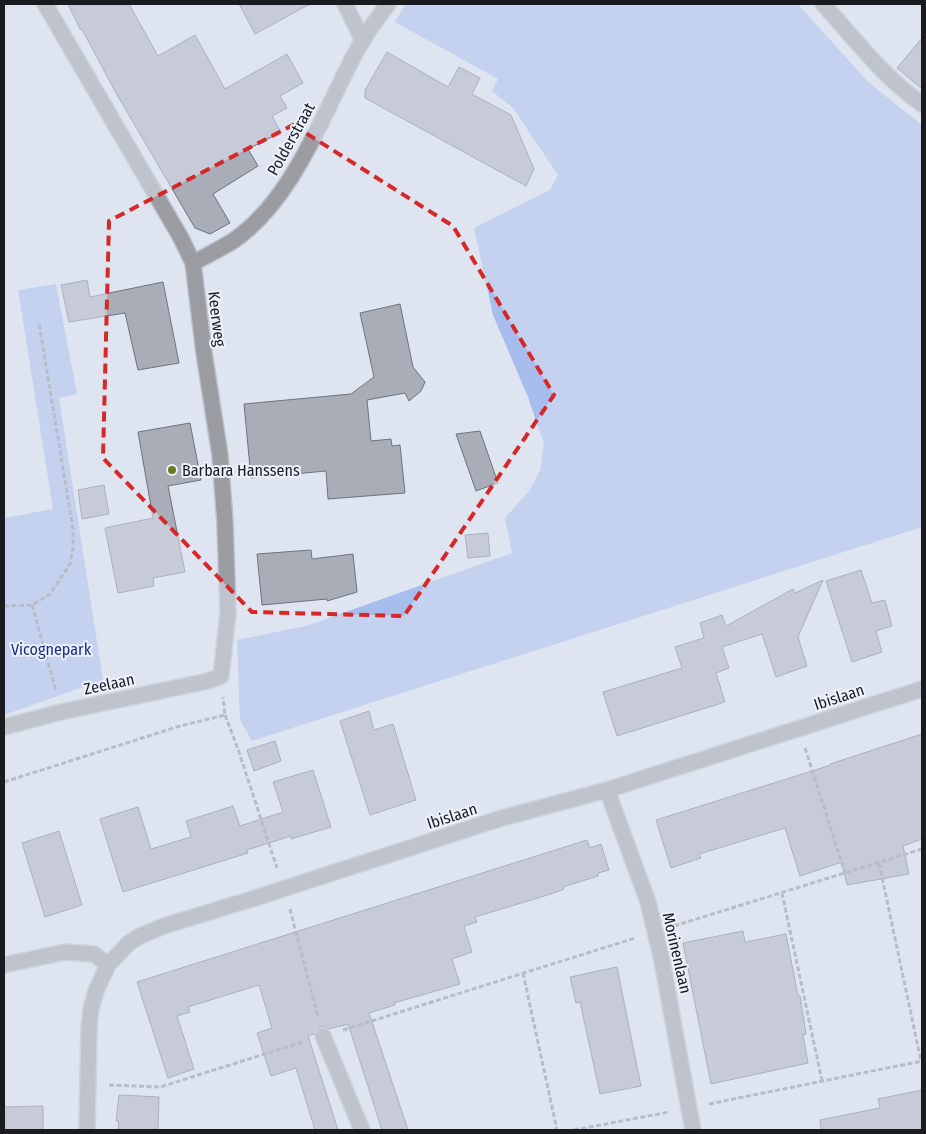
<svg xmlns="http://www.w3.org/2000/svg" width="926" height="1134" font-family="'Fira Sans Condensed',sans-serif">
	<style>
		.green { fill: #a7bdee }
		.building { fill: #a8adb8; stroke: #6e737d }
		.lines { fill: none; stroke-linecap: round; stroke-linejoin: round }
		.minor-casing { stroke: #bbc0ca; stroke-width: 18 }
		.path { stroke: #898d96; stroke-width: 3; stroke-dasharray: 5 2.5; stroke-linecap: butt }
		.minor { stroke: #9a9ca1; stroke-width: 15 }
		.marked { fill: none; stroke: #d62828; stroke-width: 4; stroke-dasharray: 10 6; stroke-linejoin: round }
		.poi-dot { fill: #6e7823; stroke: #ecf1fd; stroke-width: 2 }
		.labels { text-anchor: middle; dominant-baseline: central; stroke-width: 4; stroke-linejoin: round; paint-order: stroke }
		.street-label { font-size: 16px; fill: #191b1f; stroke: #ecf1fd }
		.poi-label { font-size: 16px; fill: #191b1f; stroke: #ecf1fd; text-anchor: start }
		.park-label { font-size: 16px; fill: #152f85; stroke: #ecf1fd }
	</style>
	<rect width="100%" height="100%" fill="#dee4f0"/>
	<path class="green" d="M406,4H798L868,82L922,125V527L252,741L240,720L237,640L306,626L512,553L505,518L529,491L540,471L544,444L528,397L493,315L474,228L550,190L558,175L513,108L492,91L498,79L395,22Z
		M56,284L77,394L59,398L103,680L4,715V518L53,509L18,290Z"/>
	<path class="building" d="M68,4H129L158,56L195,35L225,89L287,54L303,83L280,96L287,108L272,116L281,132L248,149L258,166L213,194L230,223L210,234L195,228L116,93L83,31L80,29Z
		M239,4H310L255,34Z
		M922,38V89L897,68Z
		M387,52L448,87L459,67L480,78L472,94L511,115L534,169L526,186L365,98V90Z
		M87,280L90,297L163,282L179,363L138,370L125,313L69,322L61,285Z
		M400,304L413,367L425,382L421,391L409,401L405,393L367,400L371,441L391,439L392,446L400,445L405,493L328,499L326,471L251,478L244,404L351,394L374,377L360,313Z
		M190,423L201,480L168,486L185,572L153,578L154,586L118,593L105,528L153,518L138,432Z
		M480,431L498,483L476,491L456,434Z
		M104,485L109,514L82,519L78,490Z
		M488,533L490,556L468,558L465,535Z
		M311,550L312,559L353,554L357,592L327,601V599L262,605L257,554Z
		M861,570L872,603L885,600L892,626L876,631L882,652L852,662L826,581Z
		M823,580L798,637L807,666L776,677L762,634L722,647L729,668L716,673L725,702L617,736L603,692L682,668L675,647L704,638L700,623L722,615L726,626L793,589L795,593Z
		M369,711L374,730L393,724L416,800L370,815L340,721Z
		M922,734V839L903,846L909,874L847,885L842,862L800,876L785,828L699,854L701,858L671,868L656,820L831,765L830,764Z
		M275,741L281,761L254,771L247,750Z
		M313,770L331,827L291,839V836L247,850L248,853L123,892L100,819L138,807L151,849L191,837L186,821L233,806L240,826L283,812L273,782Z
		M59,831L82,905L45,917L22,843Z
		M587,840L590,848L601,844L609,870L598,873V876L563,887L564,889L551,894L475,917L477,922L464,926L472,952L452,959L460,984L394,1003L395,1005L369,1013L408,1130H382L348,1024L329,1029L325,1027H320L314,1034L308,1036L338,1130H315L296,1068L271,1076L257,1033L272,1028L259,985L188,1007L190,1012L177,1016L194,1069L168,1078L137,982Z
		M743,931L745,942L786,934L798,996H800L806,1034L803,1035L808,1063L711,1084L683,943Z
		M617,967L641,1086L600,1094L580,1002L576,1003L570,977Z
		M922,1090V1130H821L820,1120L880,1108L878,1099Z
		M119,1095L159,1097L158,1130H118L119,1121H116Z
		M43,1106V1130H4V1107Z"/>
	<g class="lines">
		<g class="minor-casing">
			<path id="minor" d="M345,4L363,41
				M823,4C855,39 883,77 922,104
				M193,263C206,256 220,249 233,241C297,197 325,106 362,41C370,28 379,16 388,4
				M4,727L61,712L208,681L221,676L228,613L225,523L220,455L204,353L193,263L181,238L45,4
				M607,790L648,902L662,961L693,1130
				M4,965L65,952L94,954L108,965
				M323,1036L362,1130
				M87,1130L89,1028L91,1009L96,991L108,965L129,943L140,936L164,926L252,899L502,818L607,790L922,689"/>
		</g>
		<path class="path" d="M32,605L56,691
			M4,606L32,605L50,594L70,564L73,548V529L39,323
			M225,715L239,752L277,868
			M805,748L845,873
			M4,782L180,726L225,715L223,697
			M879,863L921,1061
			M782,893L822,1081
			M290,909L318,1017
			M674,926L922,849
			M523,973L557,1130
			M343,1030L635,938
			M109,1085L160,1087L303,1042
			M709,1104L922,1061
			M574,1130L669,1112"/>
		<use href="#minor" class="minor"/>
	</g>
	<path d="M0 0H926V1134H0ZM293,125L453,226L554,395L404,616L252,612L103,458L109,221Z" fill="#dee4f0" fill-opacity=".55" fill-rule="evenodd"/>
	<path class="marked" d="M293,125L453,226L554,395L404,616L252,612L103,458L109,221Z"/>
	<circle class="poi-dot" cx="172" cy="470" r="5"/>
	<g class="labels">
		<g class="street-label">
			<text transform="translate(291 139) rotate(-61)">Polderstraat</text>
			<text transform="translate(217 319) rotate(83)">Keerweg</text>
			<text transform="translate(109 684) rotate(-12)">Zeelaan</text>
			<text transform="translate(839 697) rotate(-18)">Ibislaan</text>
			<text transform="translate(452 816) rotate(-18)">Ibislaan</text>
			<text transform="translate(677 953) rotate(77)">Morinenlaan</text>
		</g>
		<g class="poi-label">
			<text x="182" y="470">Barbara Hanssens</text>
		</g>
		<g class="park-label">
			<text x="51" y="649">Vicognepark</text>
		</g>
	</g>
	<rect width="926" height="1134" fill="none" stroke="#191b1f" stroke-width="10"/>
</svg>
